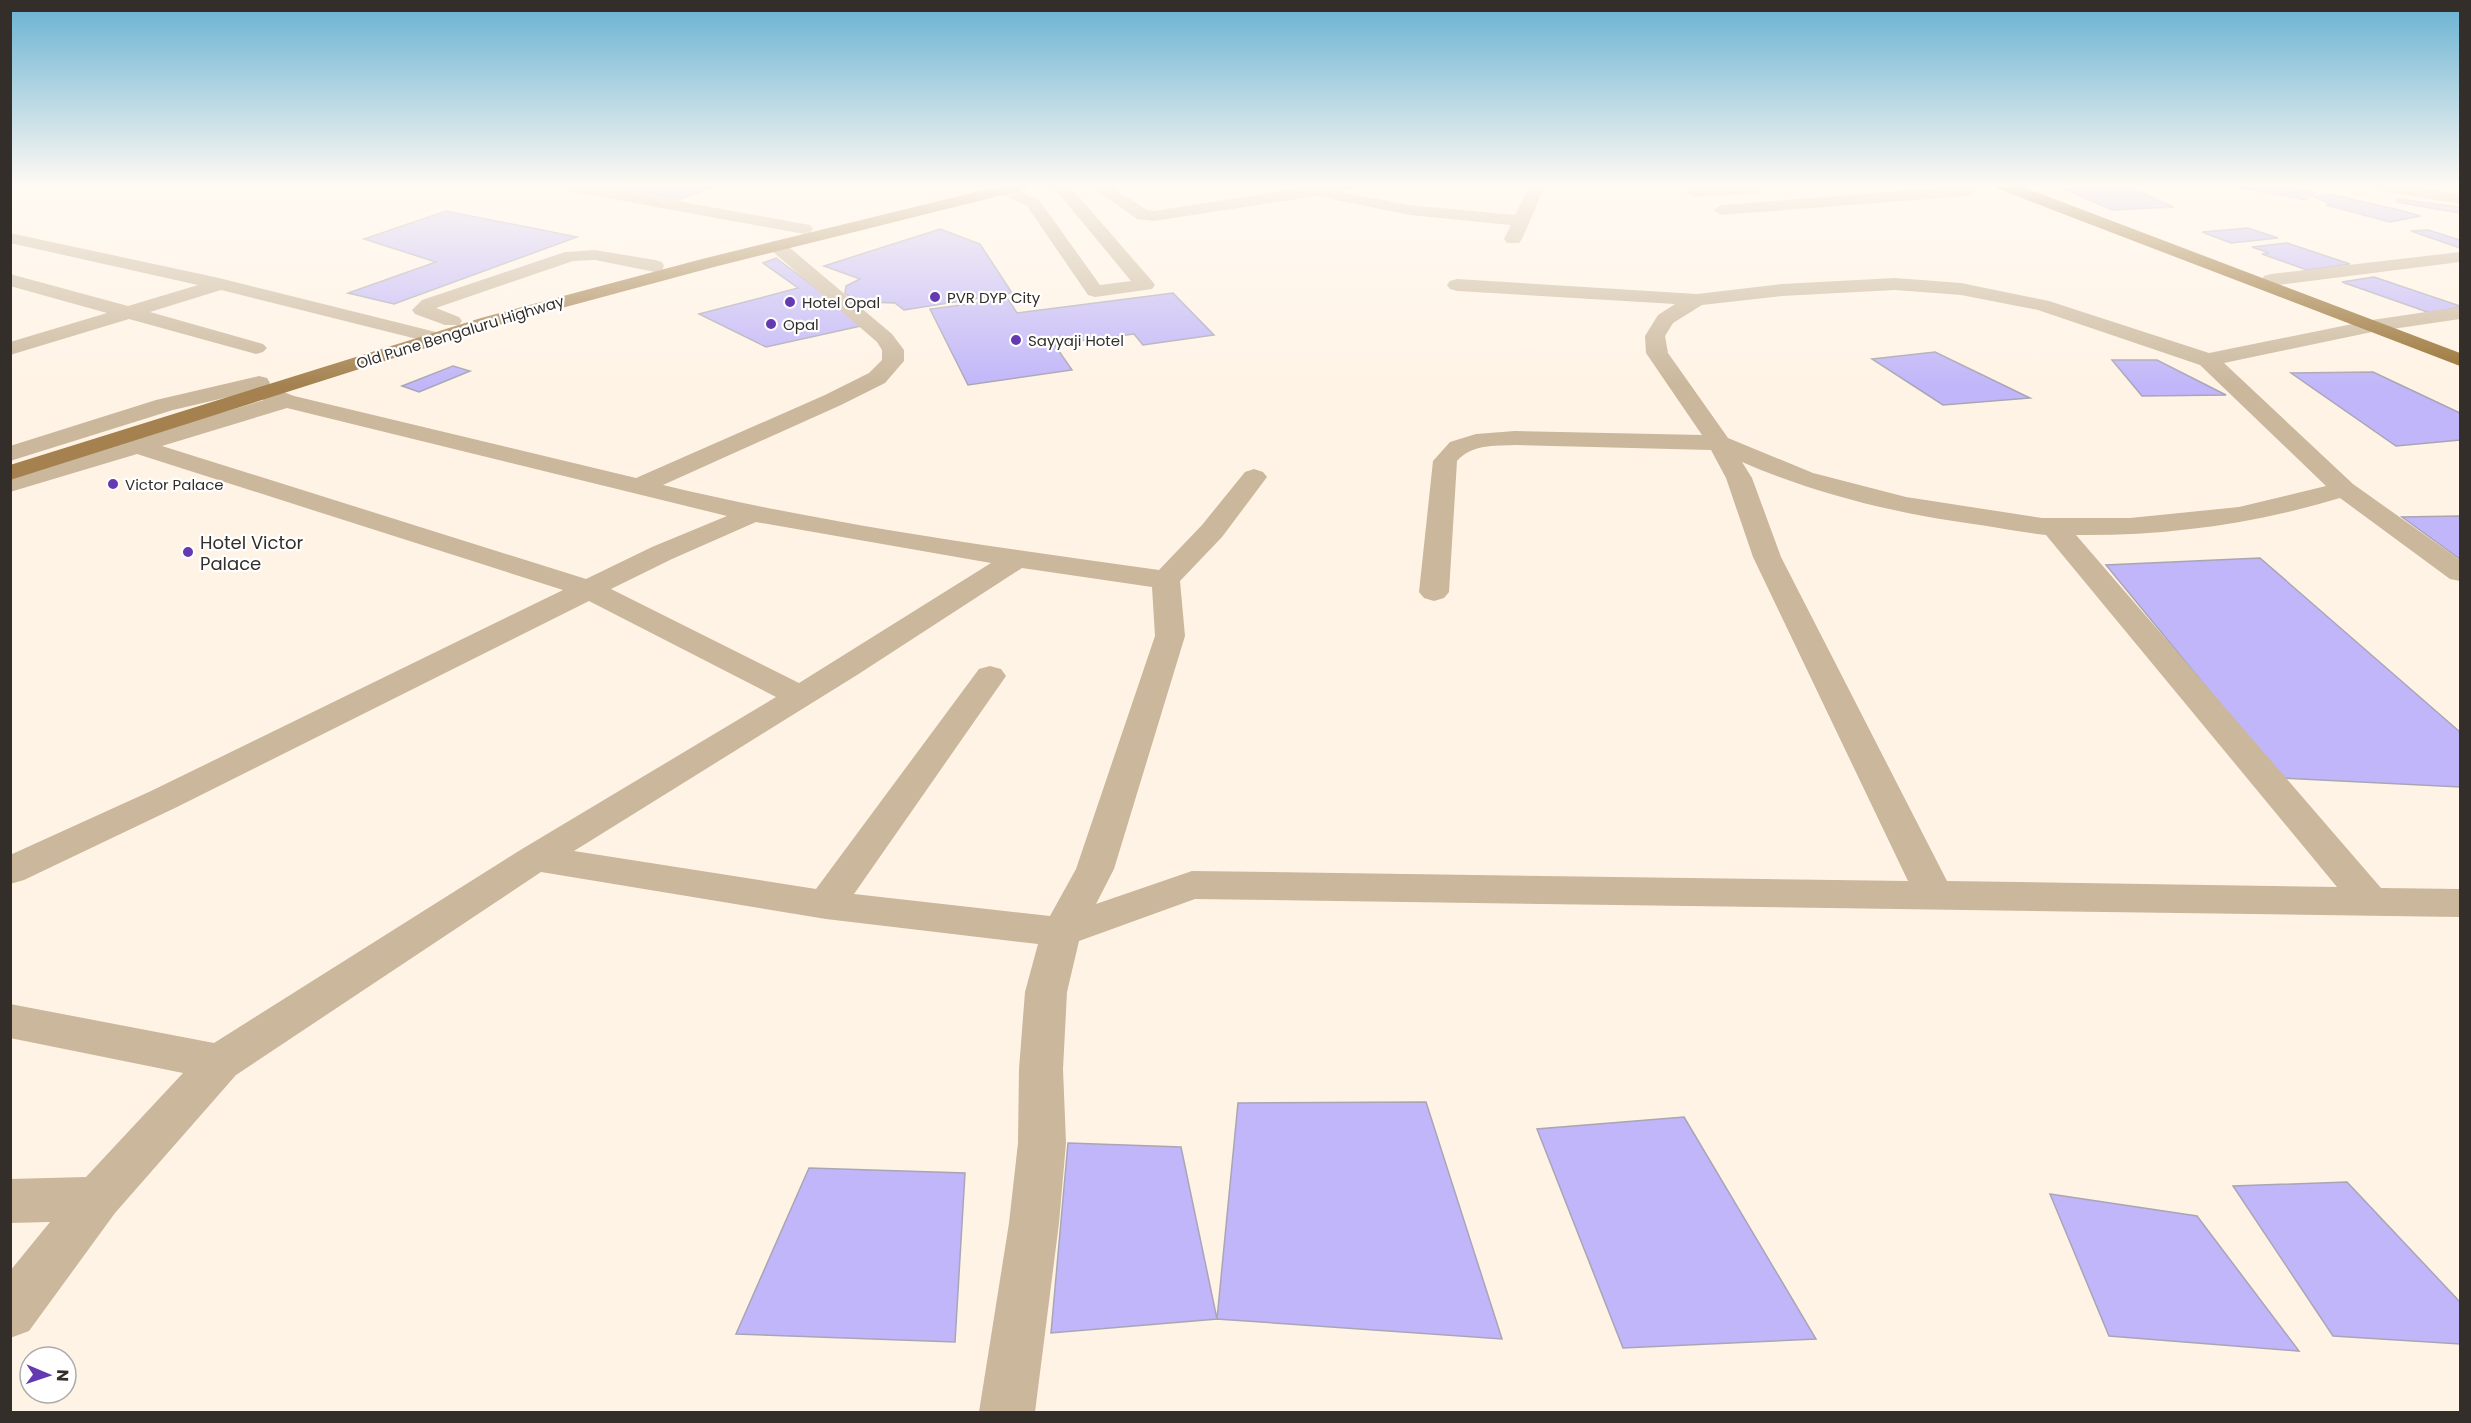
<svg xmlns="http://www.w3.org/2000/svg" width="2471" height="1423" font-family="Poppins,sans-serif">
	<style>
		.building { fill: #c1b6f9; stroke: #a8a6b6; stroke-width: 1.5 }
		.lines { fill: none; stroke-linecap: round; stroke-linejoin: round }
		.minor { fill: #cab79c; fill-rule: evenodd }
		.major { fill: #a4814f; fill-rule: evenodd }
		.highway { fill: #956e2f; fill-rule: evenodd }
		.poi-dot { fill: #6439b1; stroke: #fff; stroke-width: 2 }
		.labels { text-anchor: middle; dominant-baseline: central; stroke-width: 4.5; stroke-linejoin: round; paint-order: stroke }
		.far-poi-label { font-size: 15px; fill: #332e29; stroke: #fff; text-anchor: start }
		.far-street-label { font-size: 15px; fill: #332e29; stroke: #fff }
		.poi-label { font-size: 18px; fill: #332e29; stroke: #fff; text-anchor: start }
	</style>
	<rect width="100%" height="100%" fill="#fff3e5"/>
	<path class="building" d="M607,186H709L714,187L679,200Z
		M2125,186L2174,207L2112,210L2064,189Z
		M2232,186H2276L2315,193L2306,200Z
		M2330,194L2399,210L2421,216L2390,222L2326,205L2331,204L2314,197Z
		M2398,199L2460,207V213L2396,202Z
		M446,211L577,237L394,304L348,293L436,262L364,239Z
		M2248,228L2278,238L2231,243L2202,232Z
		M940,229L980,244L1012,293L904,310L895,303L867,302L851,298L845,293L846,286L860,279L824,266Z
		M2428,230L2460,240V248L2411,231Z
		M2287,243L2350,264L2307,270L2262,254L2269,253L2252,247Z
		M776,258L865,325L766,347L699,314L798,288L763,263Z
		M2374,277L2460,306V307L2430,313L2342,282Z
		M1173,293L1214,335L1143,345L1134,334L1054,344L1072,370L968,385L930,309L1008,299L1017,313Z
		M1935,352L2030,398L1943,405L1872,359Z
		M2112,360H2157L2226,395L2142,396Z
		M453,366L470,371L419,392L402,386Z
		M2373,372L2460,413V440L2396,446L2291,373Z
		M2460,516V559L2402,517Z
		M2260,558L2460,732V787L2281,778L2106,565Z
		M1426,1102L1502,1339L1217,1319L1238,1103Z
		M1684,1117L1816,1339L1623,1348L1537,1129Z
		M1068,1143L1181,1147L1217,1319L1051,1333Z
		M809,1168L965,1173L955,1342L736,1334Z
		M2347,1182L2460,1302V1344L2333,1336L2233,1186Z
		M2050,1194L2197,1216L2299,1351L2109,1336Z"/>
	<g class="lines">
		<path class="minor" d="M560,186H597L804,224L810,225L813,229L810,233L804,234L568,191Z
			M1008,186L1039,200L1100,285L1131,281L1060,195L1047,186H1068L1072,189L1152,281L1155,285L1152,289L1095,297L1088,295L1027,206L1001,194L999,191L1001,188Z
			M1090,186H1110L1147,210L1154,211L1313,186H1355L1353,189L1341,192L1410,205L1515,215L1529,186H1545L1522,239L1519,243H1507L1504,239L1511,225L1410,215L1316,196L1154,221L1137,219Z
			M1760,186L1762,189L1760,192L1754,194L1693,197L1685,192L1693,187Z
			M1965,186L1974,188L1976,191L1968,196L1721,215L1713,210L1721,205Z
			M2371,186H2411L2460,194V204L2379,191Z
			M10,233L219,278L444,334L447,338L444,342L437,344L221,290L150,312L263,344L267,348L263,352L256,354L129,319L10,355V342L107,313L10,286V274L128,306L198,285L10,243Z
			M777,241L783,242L892,334L904,350V361L885,383L841,405L663,485C826,524 993,547 1159,570L1202,525L1245,472L1254,469L1263,472L1267,477L1222,537L1180,581L1185,636L1114,869L1096,904L1192,871L1908,881L1753,557L1726,478L1711,450L1515,445C1494,446 1472,444 1457,461L1449,592L1444,598L1434,601L1424,598L1419,592L1433,461L1450,442L1476,434L1515,431L1702,435L1646,353L1645,336L1658,315L1675,304L1457,291L1450,289L1447,285L1450,281L1457,279L1697,294L1782,284L1895,278L1961,283L2049,301L2209,353L2372,320L2460,307V319L2372,332L2224,363L2353,484L2460,560V581L2450,579L2340,498C2254,524 2166,536 2076,535L2381,888L2460,889V917L1195,899L1079,941L1067,992L1063,1069L1066,1143L1059,1223L1035,1412H979L1009,1223L1018,1143L1019,1069L1025,992L1038,944L826,919L541,872L236,1075L115,1213L29,1331L10,1338V1271L50,1222L10,1223V1179L86,1177L183,1073L10,1038V1004L214,1043L522,849L776,697L589,601L177,807L24,880L10,884V855L151,791L563,590L137,454L10,492V476L264,400L256,397L254,391L173,410L10,461V446L156,400L259,376L267,378L270,383L268,386L294,396L636,478L825,395L869,373L882,360V350L877,342L771,250L768,246L771,242ZM1895,290L1961,295L2038,310L2200,365L2326,486L2239,507L2130,518H2042L1906,497L1813,473L1728,438L1668,353L1665,336L1673,323L1702,305L1782,296ZM287,408L727,516L652,547L586,579L162,446ZM1742,462C1820,496 1903,515 1987,526C2007,529 2026,533 2046,535L2337,887L1947,881L1781,557L1752,478ZM756,522L991,563L799,683L611,589L672,559ZM1022,568L1152,587L1155,636L1076,869L1050,916L854,894L1006,676L1001,669L990,666L979,669L816,889L574,851L857,675Z
			M595,250L655,260L662,262L664,266L662,270L655,272L595,260L573,261L436,308L459,317L462,321L459,325H445L415,314L412,310L422,300L565,252Z
			M2460,252V262L2271,286L2264,284L2262,280L2264,276L2271,274Z"/>
		<path class="major" d="M1000,186H1029L1027,189L714,267L495,326L10,480V465L481,318L702,259Z"/>
		<path class="highway" d="M1996,186H2020L2460,353V366L1998,189Z"/>
	</g>
	<linearGradient id="sky" x2="0" y2="1"><stop stop-color="#67b1d2"/><stop offset="0.48" stop-color="#fffaf3"/><stop offset="1" stop-color="#fffaf3" stop-opacity="0"/></linearGradient>
	<rect width="2471" height="386" fill="url(#sky)"/>
	<g class="poi-dot">
		<circle cx="935" cy="297" r="6"/>
		<circle cx="790" cy="302" r="6"/>
		<circle cx="771" cy="324" r="6"/>
		<circle cx="1016" cy="340" r="6"/>
		<circle cx="113" cy="484" r="6"/>
		<circle cx="188" cy="552" r="6"/>
	</g>
	<g class="labels">
		<g class="far-poi-label">
			<text x="947" y="297">PVR DYP City</text>
			<text x="802" y="302">Hotel Opal</text>
			<text x="783" y="324">Opal</text>
			<text x="1028" y="340">Sayyaji Hotel</text>
			<text x="125" y="484">Victor Palace</text>
		</g>
		<g class="far-street-label">
			<text transform="translate(460 332) rotate(-17)">Old Pune Bengaluru Highway</text>
		</g>
		<g class="poi-label">
			<text x="200" y="542">Hotel Victor<tspan x="200" dy="21">Palace</tspan></text>
		</g>
	</g>
	<rect width="2471" height="1423" fill="none" stroke="#332e29" stroke-width="24"/>
	<g transform="translate(48 1375) rotate(92)"><circle r="28" fill="#ffffff" stroke="#adaba9" stroke-width="1.5"/>
	<path d="M0-4.5L10 22L0 15L-10 22Z" fill="#6439b1"/>
	<text y="-9" font-size="16" font-weight="bold" text-anchor="middle" fill="#332e29">N</text>
	</g>
</svg>
